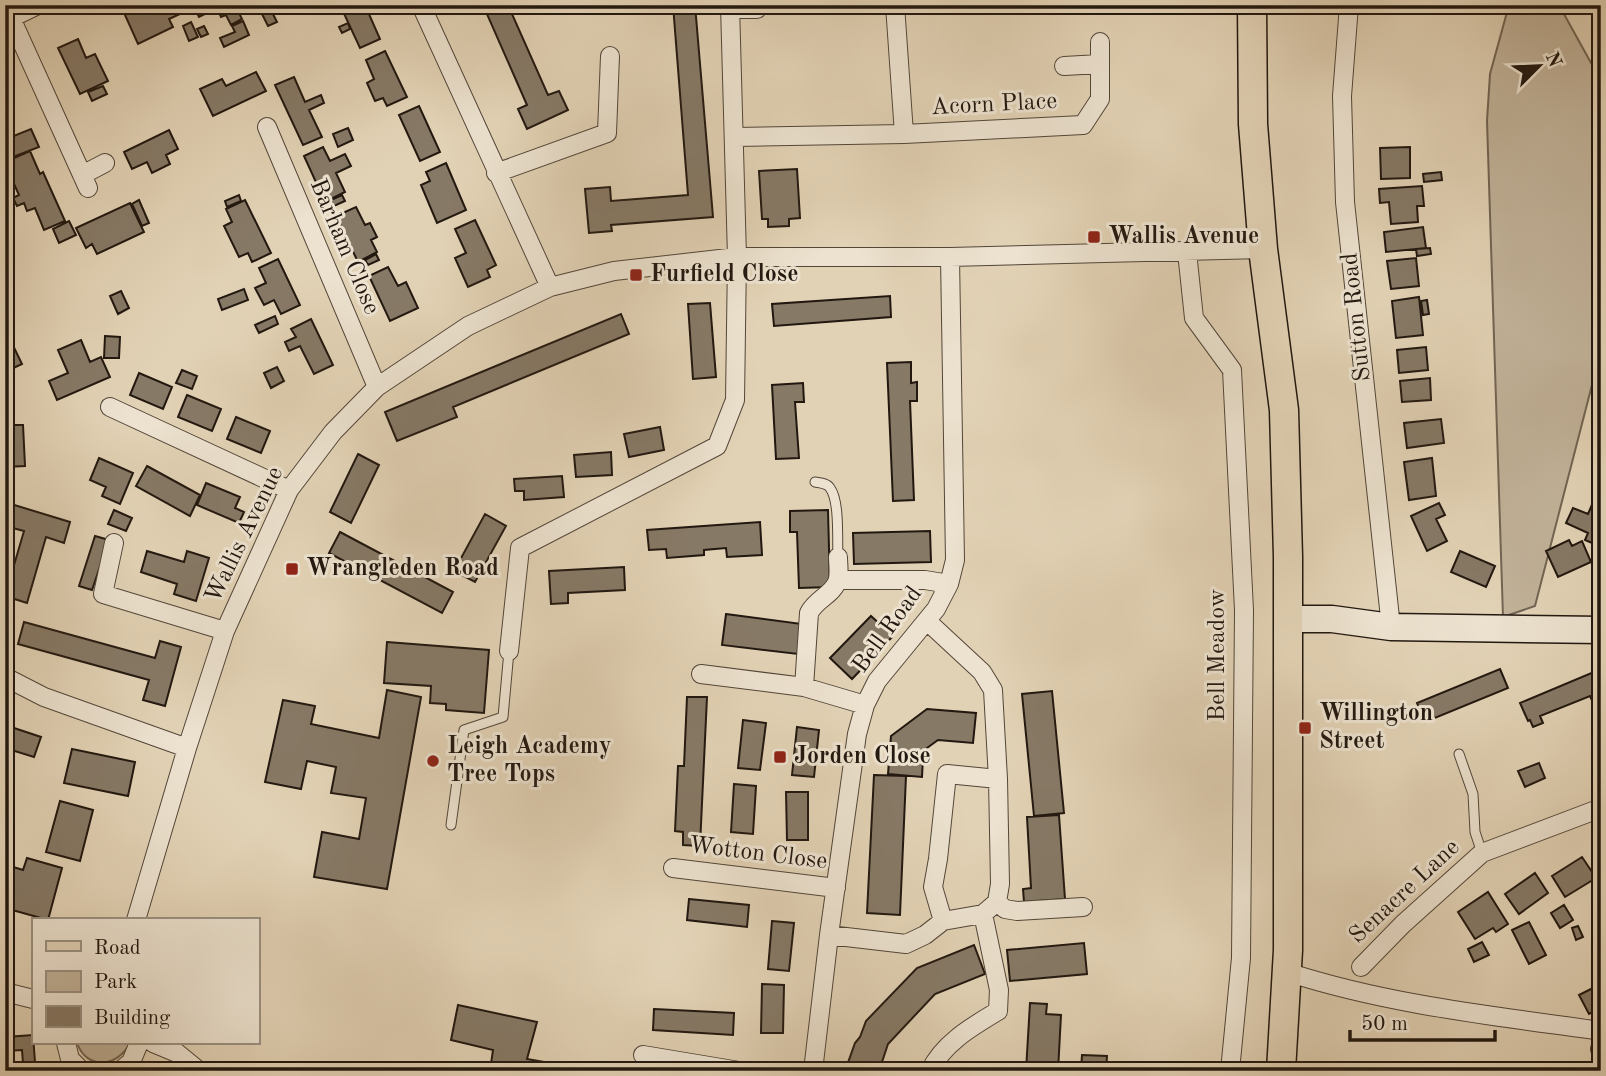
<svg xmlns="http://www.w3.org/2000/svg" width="1606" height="1076" font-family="'Old Standard TT',serif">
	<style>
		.green { fill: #c1b299; stroke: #726554; stroke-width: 2 }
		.building { fill: #867966; stroke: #221810; stroke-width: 2 }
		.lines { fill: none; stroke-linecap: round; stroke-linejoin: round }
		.lane-casing { stroke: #524639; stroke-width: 11 }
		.street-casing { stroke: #524639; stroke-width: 20 }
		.secondary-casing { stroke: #221810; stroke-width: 29 }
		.primary-casing { stroke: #221810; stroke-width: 31 }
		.lane { stroke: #ece2cf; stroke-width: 9 }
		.street { stroke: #ece2cf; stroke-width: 18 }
		.secondary { stroke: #ece2cf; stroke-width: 26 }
		.primary { stroke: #e2d2b5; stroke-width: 28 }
		.poi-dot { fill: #8f2418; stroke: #ece2cf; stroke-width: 2.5 }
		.labels { text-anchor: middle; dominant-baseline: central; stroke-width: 6; stroke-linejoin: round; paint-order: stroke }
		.street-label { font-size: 24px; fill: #221810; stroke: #ece2cf }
		.poi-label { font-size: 24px; font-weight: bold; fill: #221810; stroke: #ece2cf; text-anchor: start }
	</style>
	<rect width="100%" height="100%" fill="#e2d2b5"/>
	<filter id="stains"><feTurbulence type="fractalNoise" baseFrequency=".00286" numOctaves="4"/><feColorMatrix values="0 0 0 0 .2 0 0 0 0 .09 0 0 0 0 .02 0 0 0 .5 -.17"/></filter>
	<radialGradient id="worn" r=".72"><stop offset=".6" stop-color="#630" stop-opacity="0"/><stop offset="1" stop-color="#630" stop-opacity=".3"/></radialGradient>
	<path class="green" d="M1509,5H1559L1601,81V350L1535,606L1503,617L1487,121L1490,74Z
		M77,1043H130C118,1067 87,1071 77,1043Z"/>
	<path class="building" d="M146,5H176L180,14L169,19L173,27L138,44L125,15Z
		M193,5H235L242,19L231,25L226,15L221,17L217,8L199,17Z
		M340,5H365L380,39L360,48Z
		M483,5H508L548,95L559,91L568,110L527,129L518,109L527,105Z
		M673,5H695L713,217L611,225L612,231L589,233L585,189L610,187L611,201L688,195Z
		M270,8L277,22L268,26L261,12Z
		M243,21L249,35L224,47L220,38L235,32L232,26Z
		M191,22L198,37L189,41L183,26Z
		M348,23L350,29L342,33L339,27Z
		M204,26L208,34L201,37L197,29Z
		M78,39L86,58L95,54L108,81L80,94L58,48Z
		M385,51L407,97L387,106L383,98L375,101L367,83L374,79L366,60Z
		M256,72L266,91L213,116L200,89L222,79L226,86Z
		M294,77L305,102L321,95L324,103L309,110L322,137L303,145L275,85Z
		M103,86L107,94L92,101L88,92Z
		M419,106L440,152L420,161L399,115Z
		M348,128L353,140L338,147L333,134Z
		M31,129L39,147L13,157L6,139Z
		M169,130L178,149L166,155L170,164L152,173L147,162L132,169L124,152Z
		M323,147L330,161L345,154L351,166L336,173L345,192L325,202L304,156Z
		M1410,147V178L1381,179L1380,148Z
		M30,151L40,174L43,172L65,221L44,230L35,208L27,211L24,203L17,206L13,198L19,195L11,177L7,179L5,176V162Z
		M446,163L466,210L437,223L421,185L430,181L426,172Z
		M797,169L800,218L789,219V226L768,227V219H762L759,171Z
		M1441,172L1442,180L1424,182L1423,174Z
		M1422,186L1424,206H1417L1418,222L1391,224L1389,202L1380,203L1379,189Z
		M239,195L241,201L227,207L225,201Z
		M342,195L345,201L334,206L331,200Z
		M139,200L149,223L142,226L132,204Z
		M245,200L271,253L252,262L248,253L239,257L224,226L232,222L226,209Z
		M130,203L144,232L97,254L92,244L86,248L76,228Z
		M356,207L365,225L370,223L377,237L371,240L377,252L358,262L336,216Z
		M475,220L496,265L487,270L490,277L468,287L455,258L466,253L455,229Z
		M69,221L76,235L59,243L53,229Z
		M1423,227L1426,248L1386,252L1384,232Z
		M1430,248L1431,254L1417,256L1416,249Z
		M376,254L379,260L368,265L365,260Z
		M1416,258L1419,286L1391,289L1387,261Z
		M278,259L300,305L281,314L274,300L264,305L255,288L266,283L259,268Z
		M388,267L398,286L406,282L418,308L390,321L369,276Z
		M244,289L248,300L222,310L218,299Z
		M121,291L129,308L118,314L110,296Z
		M8,295L12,303L5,306V296Z
		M890,296L891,317L774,326L772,304Z
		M1419,297L1423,335L1396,338L1392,301Z
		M1427,300L1429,314L1423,315L1421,301Z
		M710,303L716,377L693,379L688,304Z
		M621,314L629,334L453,407L457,417L397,441L385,412Z
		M275,316L278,324L259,333L255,325Z
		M311,319L333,365L314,374L300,346L289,351L285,342L296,337L291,329Z
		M5,329L22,364L5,372Z
		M105,336L120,337L119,358H104Z
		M81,340L90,362L101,357L110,377L57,400L49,381L68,373L58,350Z
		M1426,347L1428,370L1399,373L1397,350Z
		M911,362V383L917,382V401H910L914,500L893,501L887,363Z
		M277,367L284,381L271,388L264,373Z
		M182,370L197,376L192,389L176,383Z
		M139,373L172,387L163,409L130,395Z
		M1430,378L1431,400L1402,402L1400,381Z
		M803,383L804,402H795L799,458L776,459L772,385Z
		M187,395L221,409L212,431L178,417Z
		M236,417L270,431L261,453L227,439Z
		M1441,419L1444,443L1407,448L1404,423Z
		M5,425H23L25,466L5,467Z
		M660,427L664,450L629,457L624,434Z
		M611,452L612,475L576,477L574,455Z
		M358,454L379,465L351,523L330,512Z
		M99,458L133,473L120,504L102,496L106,487L90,480Z
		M1432,458L1436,496L1409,500L1404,462Z
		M147,466L200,495L190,516L136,486Z
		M562,476L564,497L524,500V491H515L514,479Z
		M206,483L240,497L235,508L244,512L239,523L197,505Z
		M1596,495L1601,497L1599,546L1585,540L1588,533L1566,523L1573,508L1588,514Z
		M1439,503L1445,515L1436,519L1447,541L1427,551L1411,516Z
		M11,504L70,522L64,543L46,537L27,603L5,596L24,531L5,526Z
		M114,510L132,518L126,531L108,524Z
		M828,510L830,587L799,588L797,532H790V511Z
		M485,514L506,526L475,582L454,571Z
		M760,522L762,555L727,557L726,548L704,550V555L667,558L666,549L649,550L647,530Z
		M930,531L931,562L854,564L853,533Z
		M340,532L453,592L442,613L329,553Z
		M95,536L109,540L92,590L79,586Z
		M1569,540L1572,546L1582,541L1591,562L1558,577L1546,551Z
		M147,551L184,562L187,551L209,558L196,601L174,594L177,584L141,572Z
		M1460,551L1495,566L1486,587L1451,572Z
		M624,567L625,590L568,593V603L551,604L549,571Z
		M726,614L802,624L798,654L722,645Z
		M871,616L893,636L852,679L830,658Z
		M24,622L155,658L160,641L181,647L165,706L143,700L149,680L18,644Z
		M387,642L489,650L484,713L446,710V704L430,703L431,686L384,683Z
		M1500,669L1508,688L1425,722L1417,703Z
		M1601,669V702L1594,705L1590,696L1540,716L1543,723L1533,727L1530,720L1528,721L1520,703Z
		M387,690L421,697L387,889L314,877L322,832L359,839L366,798L331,793L336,767L307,761L301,789L265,782L283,700L315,706L311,724L379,738Z
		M1052,691L1064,813L1034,816L1022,694Z
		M687,697H707L700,846L683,845V832L675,831L678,766H684Z
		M927,709L976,713L973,743L938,740L916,756L923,757L922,777L888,774L891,736Z
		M743,720L766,723L760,770L738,768Z
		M5,725L41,737L34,757L5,748Z
		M797,727L819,730L814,777L792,775Z
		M72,749L135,762L128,796L64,783Z
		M1539,763L1545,778L1525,787L1518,771Z
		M874,775L906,776L900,915L867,913Z
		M734,784L756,786L753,834L731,832Z
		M786,792H808V840H787Z
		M60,801L93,810L80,861L46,852Z
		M1059,815L1065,899L1024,902L1023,889L1031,888L1027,817Z
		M1582,857L1596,878L1565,897L1552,876Z
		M27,858L62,868L48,920L5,908L7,865L23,870Z
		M1535,873L1548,893L1519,914L1505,894Z
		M1488,892L1508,924L1496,932L1493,928L1475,939L1458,912Z
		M689,899L749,905L747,927L687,920Z
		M1564,905L1573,920L1560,928L1551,913Z
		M772,921L794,923L789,971L768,969Z
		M1529,922L1546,955L1529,964L1512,930Z
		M1578,926L1583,937L1576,940L1572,928Z
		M1482,942L1489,955L1474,962L1468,949Z
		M1084,943L1087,974L1010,981L1007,950Z
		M974,945L985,974L935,994L888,1044L879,1071H845L855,1043L860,1037L866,1021L917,968Z
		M762,984L784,985L783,1033H761Z
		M1593,988L1601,1008L1589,1014L1579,995Z
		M1030,1003L1047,1004L1046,1014L1061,1015L1058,1071H1026Z
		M458,1005L537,1022L527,1059L573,1067L572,1071H490L493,1050L451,1040Z
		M654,1009L734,1013L733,1035L653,1030Z
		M33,1035L35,1062L23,1063L22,1050L7,1051L6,1037Z
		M1082,1055L1107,1056L1106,1071H1081Z
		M389,1066L410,1071H387Z"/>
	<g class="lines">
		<g class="lane-casing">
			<path id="lane" d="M815,482C820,483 827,483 830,488C840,501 837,541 838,557
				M1459,754L1473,794L1475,832L1482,853
				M451,825L464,730L503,717L509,651"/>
		</g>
		<g class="street-casing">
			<path id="street" d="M421,5L550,287
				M895,5L904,134
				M1349,5L1342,96L1345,202L1391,627
				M730,9H757
				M11,18L88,188
				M5,21L38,5
				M1064,66L1100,64
				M267,127L377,387
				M735,137L904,134L1083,125L1100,99V42
				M496,173L607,133L610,56
				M82,175L105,163
				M1187,252L1194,318L1232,370L1244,610L1241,958L1230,1071
				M110,407L289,490
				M114,543L103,594L225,631
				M838,580H925L949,584
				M509,651L520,548L717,446L735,400L737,257L730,5
				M701,674L804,687L865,705
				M5,677L44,697L187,748
				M804,687L809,613C816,599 832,595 837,582C840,575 838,565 838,557
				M673,868L836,888
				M997,902L1005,909L1017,911L1083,907
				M136,920L187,748L225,631L289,490L333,432L377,387L468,326L550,287L614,271L737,257H950L1263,249
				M943,921L933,887L938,859L947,774L998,779
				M829,935L906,944L925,935L943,921L983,914L997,902L1000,884L998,779L993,690L982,672L927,621
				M1361,967L1403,924L1482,853L1601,808
				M1287,972C1389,1005 1495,1016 1601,1031
				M5,992L33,999
				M66,1043L70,1059L82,1071
				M153,1043L177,1053L199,1071
				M1600,1049L1601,1047
				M643,1055L739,1071
				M120,1071L131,1062L139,1043
				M813,1071L829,935L857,734L865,705L877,681L936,609L949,584L955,560L950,257
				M930,1071C943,1043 973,1026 998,1011L999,990L983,914"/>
		</g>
		<g class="secondary-casing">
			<path id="secondary" d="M1289,619H1332L1391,627L1601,630"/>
		</g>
		<g class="primary-casing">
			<path id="primary" d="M1252,5L1253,124L1263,249L1284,410L1288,557V950L1281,1071"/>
		</g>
		<use href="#lane" class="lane"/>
		<use href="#street" class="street"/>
		<use href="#secondary" class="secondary"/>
		<use href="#primary" class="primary"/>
	</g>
	<g class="poi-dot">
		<rect x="1087" y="230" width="14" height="14" rx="3.5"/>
		<rect x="629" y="268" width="14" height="14" rx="3.5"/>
		<rect x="285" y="562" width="14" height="14" rx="3.5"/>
		<rect x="1298" y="721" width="14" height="14" rx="3.5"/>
		<rect x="773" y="750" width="14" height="14" rx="3.5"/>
		<circle cx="433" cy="761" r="7"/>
	</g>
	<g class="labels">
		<g class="street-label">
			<text transform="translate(994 105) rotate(-3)">Acorn Place</text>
			<text transform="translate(344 247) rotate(67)">Barham Close</text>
			<text transform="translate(1357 317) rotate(-96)">Sutton Road</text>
			<text transform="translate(245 535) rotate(-64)">Wallis Avenue</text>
			<text transform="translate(888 630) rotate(-54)">Bell Road</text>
			<text transform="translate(1218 655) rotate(-90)">Bell Meadow</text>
			<text transform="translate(758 854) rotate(7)">Wotton Close</text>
			<text transform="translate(1405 892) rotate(-43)">Senacre Lane</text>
		</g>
		<g class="poi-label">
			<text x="1108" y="237">Wallis Avenue</text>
			<text x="650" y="275">Furfield Close</text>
			<text x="306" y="569">Wrangleden Road</text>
			<text x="1319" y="714">Willington<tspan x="1319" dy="28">Street</tspan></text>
			<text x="447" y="747">Leigh Academy<tspan x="447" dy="28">Tree Tops</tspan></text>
			<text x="794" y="757">Jorden Close</text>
		</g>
	</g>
	<rect width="1606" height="1076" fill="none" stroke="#e2d2b5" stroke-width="28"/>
	<rect x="7" y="7" width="1592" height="1062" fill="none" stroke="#221810" stroke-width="3.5"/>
	<rect x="14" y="14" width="1578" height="1048" fill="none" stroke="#221810" stroke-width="2"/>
	<rect x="32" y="918" width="228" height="126" fill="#ece2cf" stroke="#9b9183" stroke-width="2"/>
	<rect x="46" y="941" width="35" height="10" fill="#e2d2b5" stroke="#9b9183" stroke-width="2"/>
	<text x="94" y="954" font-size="21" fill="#221810">Road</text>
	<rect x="46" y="971" width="35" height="21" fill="#c1b299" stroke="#9b9183" stroke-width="2"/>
	<text x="94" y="988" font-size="21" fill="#221810">Park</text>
	<rect x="46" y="1006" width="35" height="21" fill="#867966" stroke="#9b9183" stroke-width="2"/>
	<text x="94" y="1024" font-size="21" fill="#221810">Building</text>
	<g transform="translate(1539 66) rotate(66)" stroke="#ece2cf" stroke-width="5" paint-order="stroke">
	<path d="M0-5L12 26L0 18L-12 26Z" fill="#221810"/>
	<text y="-10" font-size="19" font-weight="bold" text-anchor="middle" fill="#221810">N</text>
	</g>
	<path d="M1350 1030v10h145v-10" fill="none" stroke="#221810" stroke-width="3.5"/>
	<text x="1361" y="1030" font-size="21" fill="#221810" stroke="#ece2cf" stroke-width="5" paint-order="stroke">50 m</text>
	<rect width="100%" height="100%" filter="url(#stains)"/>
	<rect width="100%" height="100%" fill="url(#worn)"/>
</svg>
